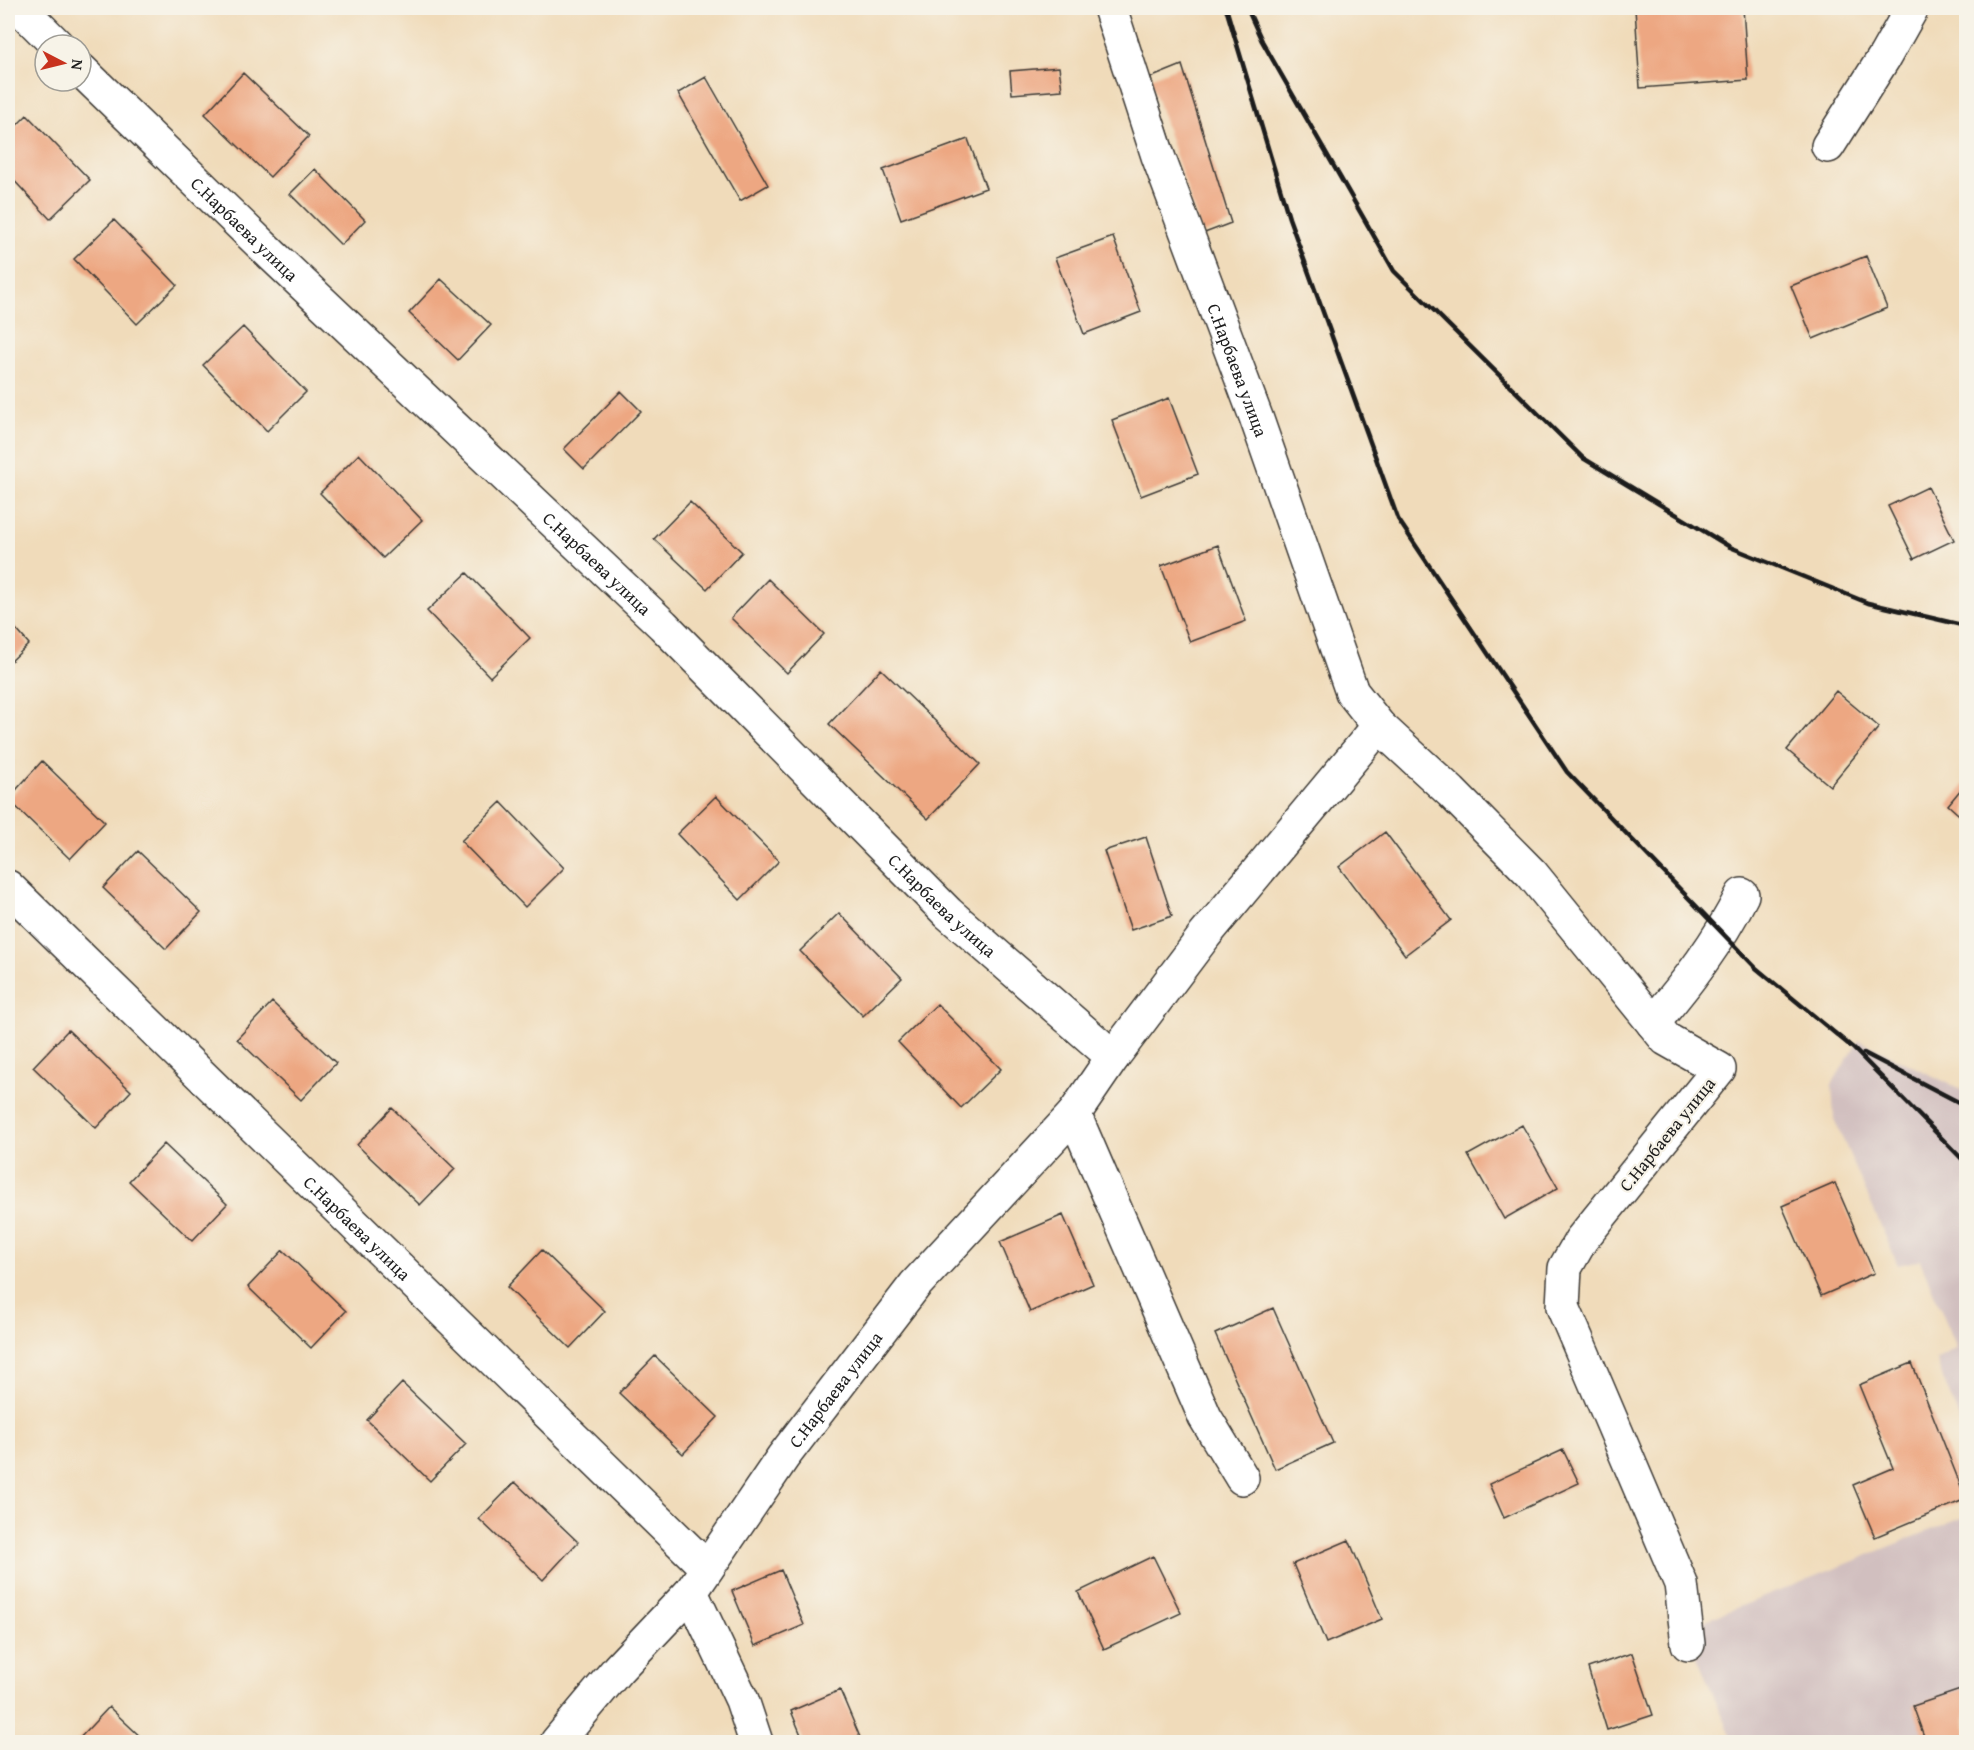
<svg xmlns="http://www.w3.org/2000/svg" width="1974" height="1750" font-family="'Gentium Book Plus',serif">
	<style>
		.industrial { fill: #d1bfbf }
		.building { fill: #eda782 }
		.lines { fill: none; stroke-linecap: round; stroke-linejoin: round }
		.minor-casing { stroke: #3c3934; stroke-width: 36 }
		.minor { stroke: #fff; stroke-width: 33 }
		.rail { stroke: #1c1c1c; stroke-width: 4.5 }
		.labels { text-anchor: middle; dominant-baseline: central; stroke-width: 4.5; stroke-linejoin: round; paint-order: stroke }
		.street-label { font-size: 18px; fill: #1c1c1c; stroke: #f7f3e8 }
	</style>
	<rect width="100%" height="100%" fill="#f7f3e8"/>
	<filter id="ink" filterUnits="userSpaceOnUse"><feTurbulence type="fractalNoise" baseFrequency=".0167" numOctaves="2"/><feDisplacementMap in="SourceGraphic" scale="12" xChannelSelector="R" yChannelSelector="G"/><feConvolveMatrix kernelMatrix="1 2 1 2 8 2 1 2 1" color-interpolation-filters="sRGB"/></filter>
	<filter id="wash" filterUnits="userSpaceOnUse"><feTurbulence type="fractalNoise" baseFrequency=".008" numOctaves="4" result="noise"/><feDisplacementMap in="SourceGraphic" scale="24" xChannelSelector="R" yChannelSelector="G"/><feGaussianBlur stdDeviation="1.35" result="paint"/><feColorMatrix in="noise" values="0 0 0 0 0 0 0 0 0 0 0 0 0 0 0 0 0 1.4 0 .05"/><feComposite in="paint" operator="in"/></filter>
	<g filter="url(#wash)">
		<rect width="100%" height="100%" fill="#f0dbba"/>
		<path class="industrial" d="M1859,1040L1966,1092V1437L1936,1360L1957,1348L1920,1260L1898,1265L1834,1119L1832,1084Z
			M1966,1516V1742H1734L1697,1657L1704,1621Z"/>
		<g id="blocks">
			<path class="building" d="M1635,8H1743L1748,80L1640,88Z
				M1182,65L1231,223L1202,234L1150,78Z
				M1059,67L1062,90L1012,94L1010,71Z
				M243,73L309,136L270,177L205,114Z
				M706,77L768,185L740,201L678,93Z
				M27,115L90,180L50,219L8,174V134Z
				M968,139L986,188L901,219L883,170Z
				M315,169L365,220L341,245L290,194Z
				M114,220L177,285L137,324L74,259Z
				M1113,237L1141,312L1084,334L1055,258Z
				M1866,256L1887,308L1813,339L1791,286Z
				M441,279L491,325L458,360L409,313Z
				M243,327L306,392L267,431L203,365Z
				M621,391L641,411L584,469L564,449Z
				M1169,398L1198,474L1141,496L1112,420Z
				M359,454L422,520L383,558L320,493Z
				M1928,487L1954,540L1914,559L1888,506Z
				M690,502L742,552L707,589L654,539Z
				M1218,545L1246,621L1190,642L1161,566Z
				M467,573L530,638L490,677L427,611Z
				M768,579L824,634L787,673L731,618Z
				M8,620L29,644L8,664Z
				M881,669L980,764L928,819L829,724Z
				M1836,691L1879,727L1830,786L1787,750Z
				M42,761L105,822L70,859L8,799Z
				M1966,783V821L1948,805Z
				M716,796L779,861L740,900L677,834Z
				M501,802L564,868L525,907L461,841Z
				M1385,832L1451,920L1405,955L1339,867Z
				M1146,837L1172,916L1131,930L1104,851Z
				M138,851L201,912L166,949L103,888Z
				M839,913L902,978L863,1016L800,951Z
				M272,1002L336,1063L301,1100L237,1039Z
				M937,1004L1001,1069L961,1108L898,1042Z
				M68,1030L131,1091L96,1128L33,1067Z
				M392,1108L455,1169L420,1205L357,1145Z
				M1522,1125L1558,1188L1504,1219L1468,1155Z
				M164,1144L227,1204L192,1241L129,1181Z
				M1835,1183L1874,1273L1821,1296L1782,1206Z
				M1063,1215L1093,1284L1030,1312L1000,1242Z
				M283,1250L346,1311L311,1348L248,1287Z
				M542,1250L605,1311L570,1348L507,1287Z
				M1273,1308L1333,1443L1275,1469L1215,1334Z
				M655,1356L718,1417L683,1454L619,1393Z
				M1912,1363L1966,1499L1875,1537L1853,1485L1893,1468L1859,1385Z
				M402,1383L466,1444L430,1481L367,1420Z
				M1563,1450L1579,1483L1504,1518L1489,1484Z
				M515,1482L578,1542L543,1580L479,1519Z
				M1349,1540L1382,1619L1326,1643L1293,1564Z
				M1153,1556L1181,1613L1104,1649L1078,1592Z
				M781,1570L804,1625L755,1646L732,1591Z
				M1632,1653L1653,1715L1607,1730L1588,1668Z
				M1966,1688V1742H1926L1913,1706Z
				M840,1690L862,1742H804L791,1711Z
				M109,1707L146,1742H76Z"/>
		</g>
	</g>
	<g filter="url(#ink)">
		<use href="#blocks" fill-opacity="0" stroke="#3c3934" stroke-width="1.5"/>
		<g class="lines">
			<g class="minor-casing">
				<g id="minor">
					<path d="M20,8L57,45"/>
					<path id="s1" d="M1110,8L1158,156L1256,417L1352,692L1379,726L1451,792L1532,874L1666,1039L1719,1069L1581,1240L1565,1268L1563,1307L1681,1584L1688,1644"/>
					<path id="s2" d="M81,70L272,255L663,625L948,913L1113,1057"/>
					<path d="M1828,146L1885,56L1912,8"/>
					<path id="s3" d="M8,887L707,1568"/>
					<path d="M1653,1023C1688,982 1718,943 1742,895"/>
					<path d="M1074,1114L1205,1417L1242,1478"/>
					<path d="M691,1592L742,1700L756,1742"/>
					<path id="s4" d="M557,1742L618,1669L691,1592L783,1457L915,1285L1074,1114L1113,1057L1205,935L1379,726"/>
				</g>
			</g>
			<use href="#minor" class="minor"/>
			<path class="rail" d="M1226,8L1289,218L1398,519L1567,772L1756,968L1853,1048L1966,1163
				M1247,8L1262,41L1394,271L1583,458L1730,547L1868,603L1966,626
				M1864,1053L1966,1106"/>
		</g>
	</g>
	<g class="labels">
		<g class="street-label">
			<text stroke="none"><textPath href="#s2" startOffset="228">С.Нарбаева улица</textPath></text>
			<text stroke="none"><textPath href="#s1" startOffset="384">С.Нарбаева улица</textPath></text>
			<text stroke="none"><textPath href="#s2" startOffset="714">С.Нарбаева улица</textPath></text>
			<text stroke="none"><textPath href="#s2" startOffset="1200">С.Нарбаева улица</textPath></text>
			<text transform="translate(1667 1134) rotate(-51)">С.Нарбаева улица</text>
			<text stroke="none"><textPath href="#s3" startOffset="488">С.Нарбаева улица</textPath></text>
			<text stroke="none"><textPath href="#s4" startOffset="450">С.Нарбаева улица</textPath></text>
		</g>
	</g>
	<rect width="1974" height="1750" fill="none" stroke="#f7f3e8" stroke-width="30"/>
	<g transform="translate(63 63) rotate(97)"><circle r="28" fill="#f7f3e8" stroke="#9f9d96" stroke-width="1.5"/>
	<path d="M0-4.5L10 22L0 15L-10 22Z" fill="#c8321e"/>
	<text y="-9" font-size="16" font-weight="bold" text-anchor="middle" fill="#1c1c1c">N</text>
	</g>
</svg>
